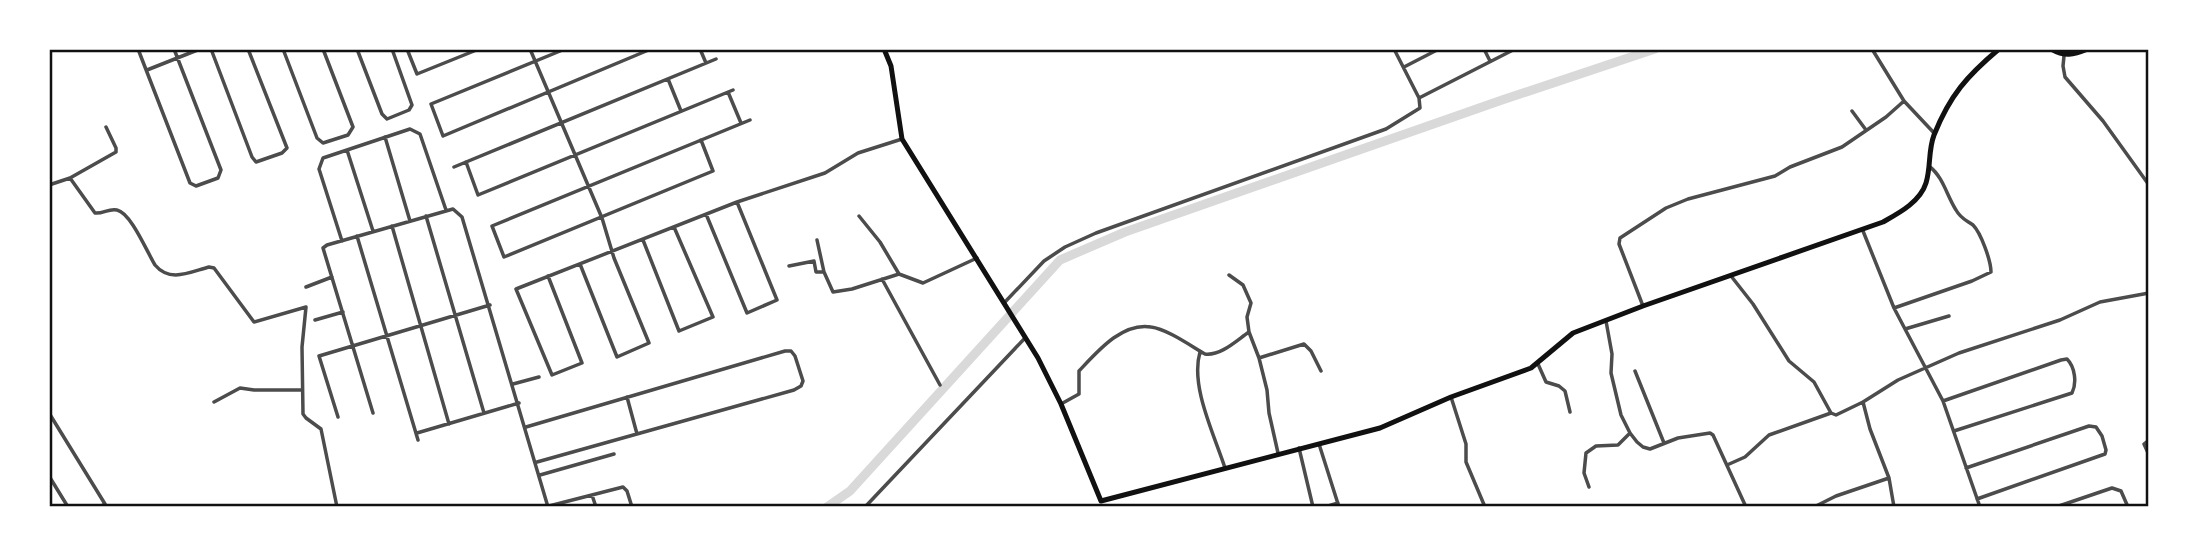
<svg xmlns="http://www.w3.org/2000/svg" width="2198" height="556" font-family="'DejaVu Sans',sans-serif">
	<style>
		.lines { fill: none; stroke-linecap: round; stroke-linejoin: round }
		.canal { stroke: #d9d9d9; stroke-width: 9 }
		.minor { stroke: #4c4c4c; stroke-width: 3.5 }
		.secondary { stroke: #111; stroke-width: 5 }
		.neatline { fill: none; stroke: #111; stroke-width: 2.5 }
	</style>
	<rect width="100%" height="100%" fill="#fff"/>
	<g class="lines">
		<path class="canal" d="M827,507L850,491L1060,260L1125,232L1502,100L1655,49"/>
		<path class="minor" d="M138,49L190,183L196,186L218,178L221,170L174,49
			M211,49L252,157L256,162L282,153L287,148L248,49
			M283,49L317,138L323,143L348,135L353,127L323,49
			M357,49L382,114L387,119L409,110L412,105L392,49
			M407,49L417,74L479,49
			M530,49L602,218L614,258L649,343L617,357L580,264
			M565,49L431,104L443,136L651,49
			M700,49L706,63
			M1484,49L1490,61
			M1872,49L1904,101L1935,134
			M2064,56L2063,66L2065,77L2103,121L2149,185
			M1404,67L1439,49
			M147,70L200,49
			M668,79L681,111
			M728,92L741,123
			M1419,98L1515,49
			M1852,111L1866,130
			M385,137L410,221
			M701,140L713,171L504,257L492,226L750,120
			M347,150L373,231
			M466,162L478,195L733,90
			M454,167L716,59
			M70,178L116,152V148L106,127
			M49,185L70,178L95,213C103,214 109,208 117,210C131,213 147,252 155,265C170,283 190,272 209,267L214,268L254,322L306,307L302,347L303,414L306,418L321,429L337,507
			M706,214L747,313L777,300L737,202
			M426,216L484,413
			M859,216L880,242L899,274
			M392,226L449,424
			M1863,231L1894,308L1972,281L1991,272C1991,261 1981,233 1973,225C1966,220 1961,219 1956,210C1947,196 1943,177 1930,167
			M357,236L418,440
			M643,240L679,331L713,317L674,227
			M817,240L824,272
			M342,241L319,169L323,158L410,129L420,134L446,210
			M789,266L814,261L816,272H824L833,292L852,289L899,274L923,283L977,258
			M1229,275L1243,285L1251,303L1247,317L1249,332L1259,358L1267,390L1269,413L1278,453
			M548,276L582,363L552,375L516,289L737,202L825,173L858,153L902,139
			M1731,276L1753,304L1789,361L1814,382L1831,413L1836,415L1863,402L1898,380L1959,353L2060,320L2100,302L2149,293
			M882,279L940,385
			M306,287L332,277
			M1005,302L1044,261L1065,247L1096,233L1386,129L1420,108L1419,98L1394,49
			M1643,306L1619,244L1620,238L1666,208L1688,199L1775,176L1790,167L1842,147L1886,117L1904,101
			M1894,308L1905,329L1949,316
			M315,320L343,312
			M1606,321L1612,354L1611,373L1621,415L1630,433L1637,442L1643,447L1650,449L1678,438L1710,433L1713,435L1746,507
			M1905,329L1943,401L1980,507
			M1200,352C1190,386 1214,434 1225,468
			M1259,358L1304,344L1311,351L1321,371
			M1538,364L1546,382L1559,386L1565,391L1570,412
			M1635,371L1664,443
			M513,384L539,377
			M627,397L637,434
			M1451,397L1466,444V462L1485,507
			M1943,401L2061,360L2067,359C2075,367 2077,383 2072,393L1954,431
			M214,402L240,388L254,390H302
			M1863,402L1870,429L1889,478L1894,507
			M1061,404L1079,394V371C1097,352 1122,322 1151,327C1167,329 1191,346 1205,354C1221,356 1237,340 1249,332
			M49,413L105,504L99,507
			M373,413L323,248L327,245L453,209L462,217L548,507
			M338,417L319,356L490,305
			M526,427L785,351H791L795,356L803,381L801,386L794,390L537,462
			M417,433L519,403
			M2149,440L2144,444L2149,455
			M1319,444L1339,507
			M1299,448L1313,507
			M1727,465L1745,457L1769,435L1831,413
			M1966,468L2089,426L2096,427L2102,436L2106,450L2105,454L1977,499
			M540,475L614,454
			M49,476L68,507
			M1589,487L1584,473L1586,453L1596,446L1618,445L1630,433
			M592,495L596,507
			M549,506L623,487L627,491L632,507
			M865,507L1025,338
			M1325,507L1338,503
			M1814,507L1836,496L1889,478
			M2056,507L2112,488L2121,491L2128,507"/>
		<path class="secondary" d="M884,49L891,66L902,139L1038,358L1061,404L1101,501L1380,428L1451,397L1531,368L1573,333L1643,306L1883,222C1899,213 1920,202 1926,183C1931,167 1928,151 1934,135C1950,95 1967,76 1999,49
			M2051,49C2065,57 2073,55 2088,49"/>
	</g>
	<rect width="2198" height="556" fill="none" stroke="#ffffff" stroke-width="102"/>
	<rect x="51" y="51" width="2096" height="454" class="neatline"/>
</svg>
